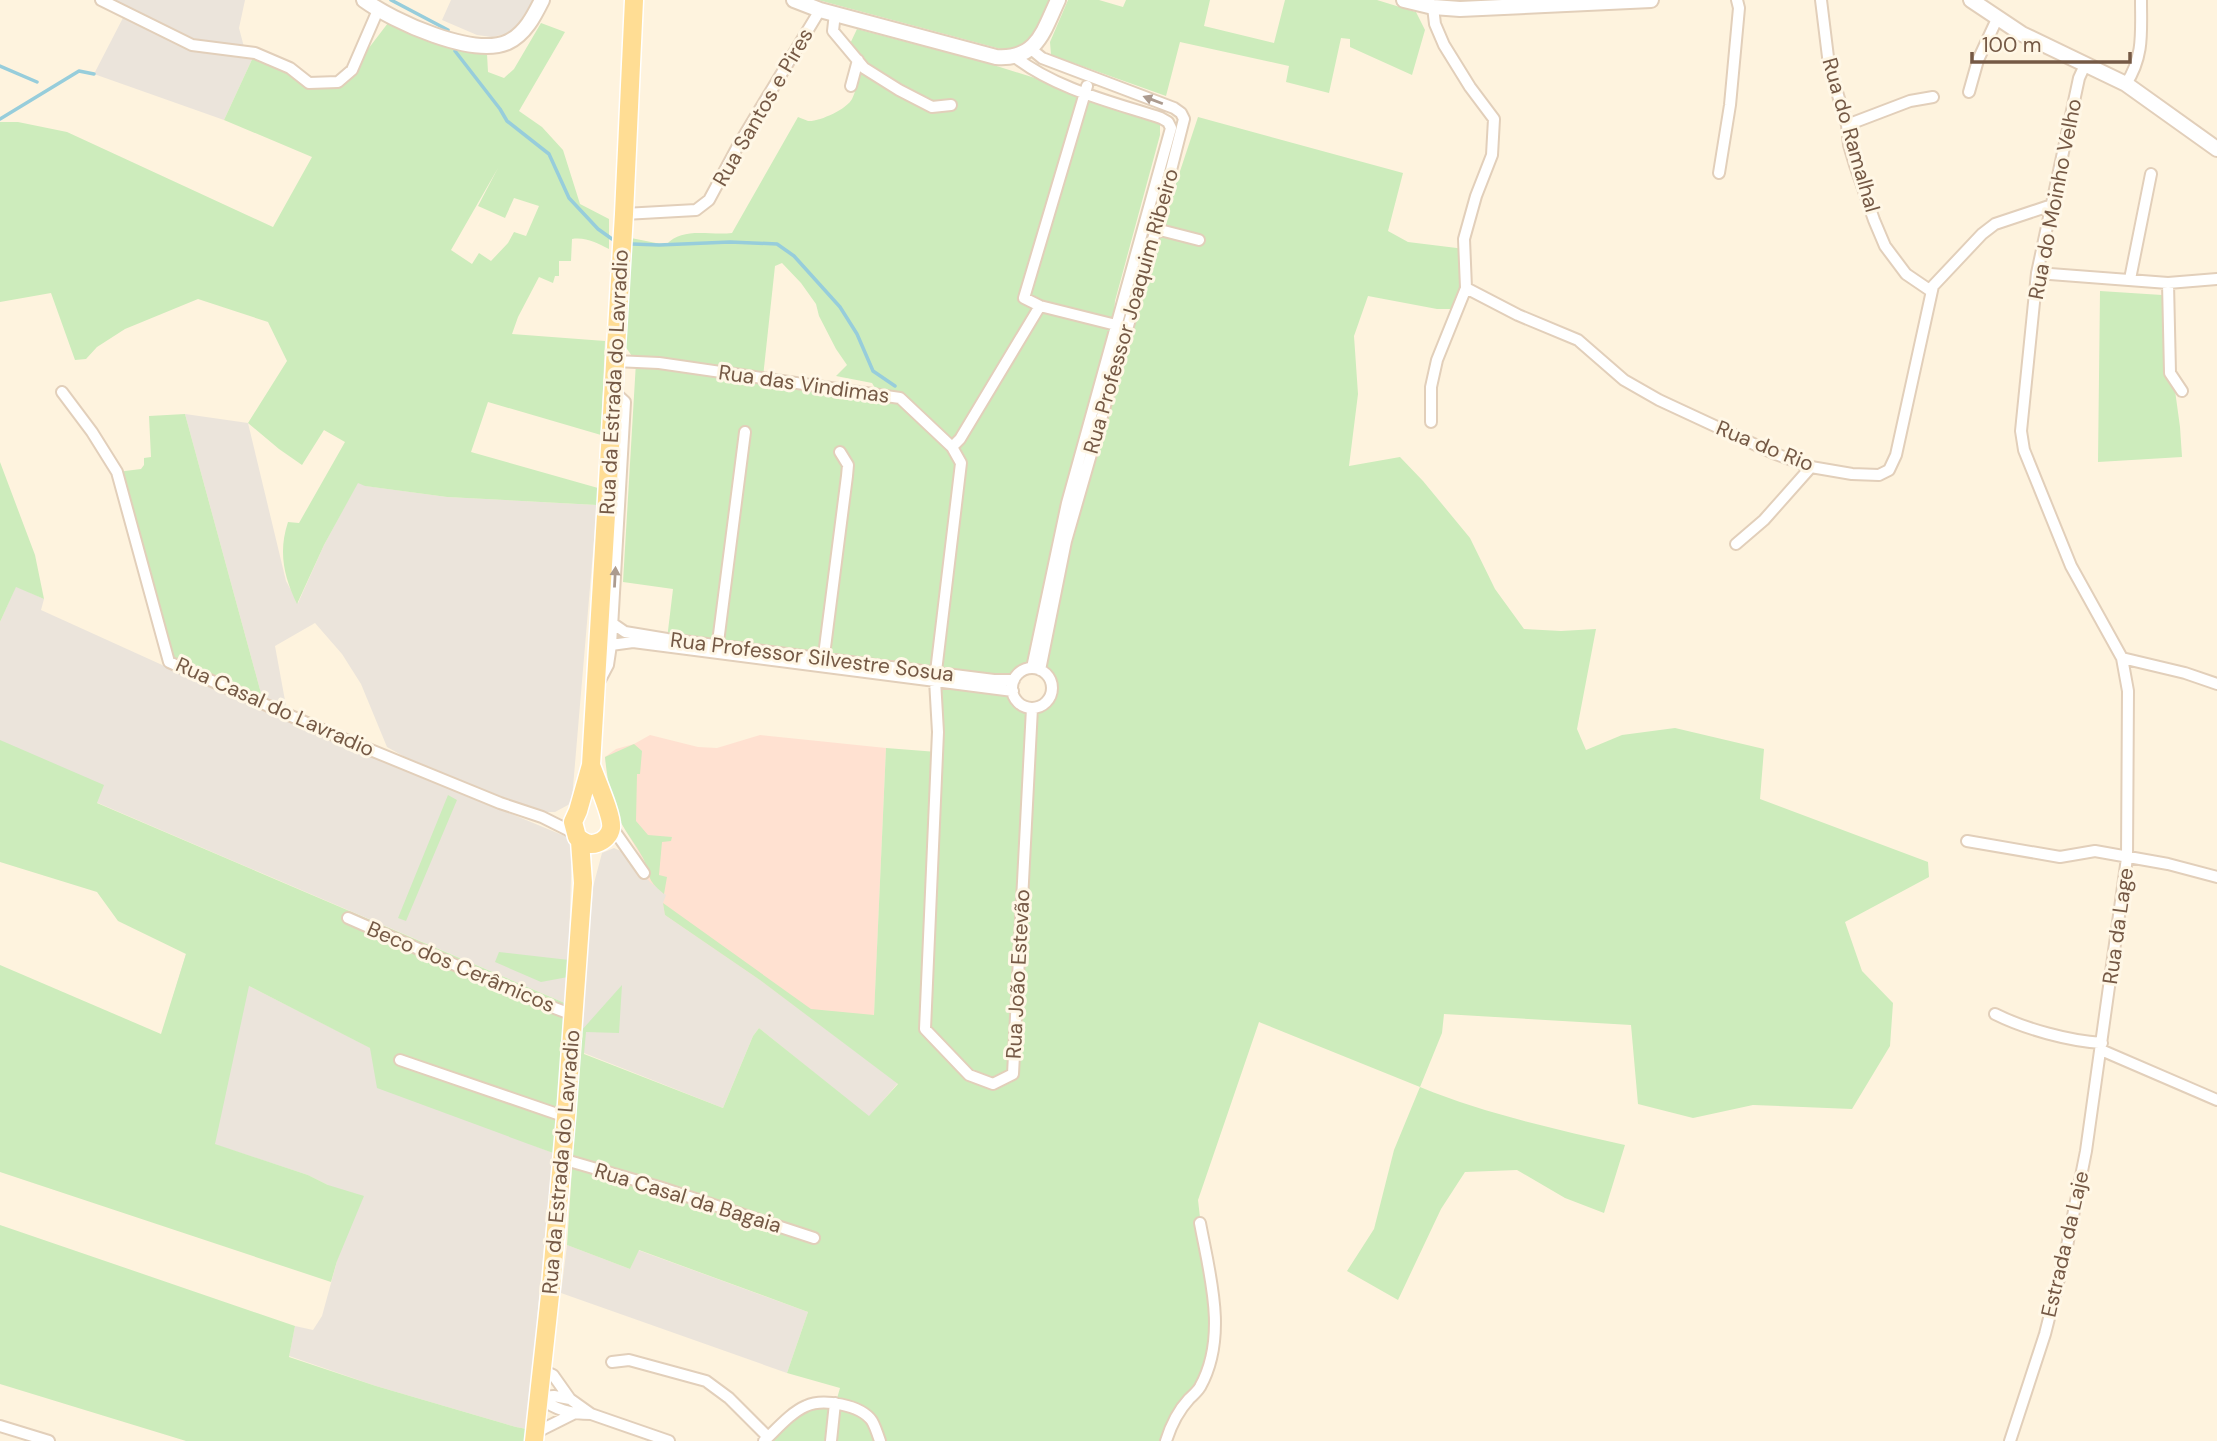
<svg xmlns="http://www.w3.org/2000/svg" width="2217" height="1441" font-family="'DM Sans',sans-serif">
	<style>
		.commercial { fill: #ffe1d1 }
		.industrial { fill: #ebe4db }
		.green { fill: #cdecbc; fill-rule: evenodd }
		.lines { fill: none; stroke-linecap: round; stroke-linejoin: round }
		.stream { stroke: #97cddb; stroke-width: 3.5 }
		.minor-casing { stroke: #e2cfba; stroke-width: 14 }
		.tertiary-casing { stroke: #e2cfba; stroke-width: 18 }
		.primary-casing { stroke: #fff; stroke-width: 21 }
		.minor { stroke: #fff; stroke-width: 10 }
		.tertiary { stroke: #fff; stroke-width: 14 }
		.primary { stroke: #ffdd94; stroke-width: 18 }
		.oneway { fill: #ac9b8f }
		.labels { text-anchor: middle; dominant-baseline: central; stroke-width: 6; stroke-linejoin: round; paint-order: stroke }
		.street-label { font-size: 21px; fill: #755945; stroke: #fff7e6 }
	</style>
	<rect width="100%" height="100%" fill="#fef3de"/>
	<path class="commercial" d="M650,735L698,747L717,748L760,735L886,748L872,1062L665,915L648,885L644,862L621,822L610,786L605,757L616,749L634,744Z"/>
	<path class="industrial" d="M101,0H245L239,28L244,47L255,53L224,120L94,74L126,12Z
		M451,0H533L517,26L505,34L492,37L477,35L442,20Z
		M185,414L248,423L286,581L298,603L324,545L358,482L366,486L447,497L597,505L572,799L568,805L555,812H546L523,806L405,757L387,747L361,684L342,654L315,623L275,646L286,706L262,697Z
		M16,586L44,599L41,610L171,669L266,712L567,837L572,847L567,1004L0,761V622Z
		M614,848L625,853L650,882L666,895L663,903L665,915L760,980L898,1083L869,1117L759,1028L753,1036L723,1108L579,1051L593,887L602,853Z
		M186,954L371,1048L530,1144L553,1153L538,1308L532,1430L516,1427L376,1386L289,1356L295,1326L313,1330L322,1316L337,1261L328,1185L308,1175L143,1121L149,1076Z
		M567,1245L630,1269L638,1250L808,1312L787,1373L561,1293Z"/>
	<path class="green" d="M818,0H1050C1039,24 1036,43 1008,51Z
		M1068,0H1099L1123,7L1126,0H1210L1204,26L1274,43L1285,0H1377L1416,12L1425,30L1412,75L1350,47V39L1341,38L1329,93L1286,82L1289,66L1180,42L1166,96L1051,55L1050,42Z
		M388,23L453,48L487,54L488,72L504,78L514,69L541,23L565,32L519,111L542,127L563,150L580,204L609,219V249C596,243 587,237 572,239L571,261H559V276H555L553,283L539,277L518,317L512,334L605,341L601,435L488,402L471,452L598,488L597,505L447,497L365,486L358,483L324,545L297,604C284,577 278,552 288,522L299,523L345,442L324,430L302,465L279,449L248,423L287,361L268,322L198,299L125,329L97,347L86,359L75,360L51,293L0,302V122H18L67,132L273,227L312,157L224,120L255,53L309,83L338,82L352,70ZM498,168L478,206L505,218L514,198L539,206L526,236L514,232L508,243L491,261L479,253L472,264L451,250Z
		M857,29L987,63L1035,78L1071,94L1160,124V135L1115,301L1112,338L1067,504L1118,358L1198,117L1403,173L1388,231L1408,242L1465,249L1457,309H1437L1368,296L1354,336L1358,394L1349,466L1400,457L1423,481L1470,538L1495,589L1524,629L1561,631L1596,629L1577,729L1586,750L1622,735L1675,728L1764,749L1760,799L1928,862L1929,877L1845,922L1862,971L1893,1003L1890,1046L1852,1109L1753,1105L1693,1118L1638,1104L1631,1025L1444,1014L1442,1033L1420,1087C1486,1114 1555,1129 1625,1145L1604,1213L1565,1198L1517,1170L1465,1172L1441,1209L1398,1300L1347,1271L1374,1229L1394,1150L1420,1087L1259,1022L1198,1200L1214,1340L1199,1390L1167,1441H767L797,1410L836,1402L840,1388L787,1373L808,1312L639,1250L630,1269L567,1245L581,1031L622,985L619,1033L586,1032L584,1054L723,1108L753,1036L759,1028L869,1116L898,1084L760,980L665,915L663,903L811,1009L874,1015L886,748L937,752L935,680L1013,691C1016,699 1022,708 1033,707C1073,706 1039,641 1014,680L667,639L673,589L623,582L636,362L625,346L631,238L666,245C683,226 709,236 732,233L798,117C801,118 805,120 808,121C819,122 847,109 852,99C858,88 854,81 864,68L848,48ZM782,263L801,283L816,304L819,316L836,349L847,365L836,376L872,383L878,393L763,377L775,266Z
		M2100,291L2162,295L2180,427L2182,457L2098,462Z
		M185,414L262,697L286,706L279,711L169,662L117,472L141,469L144,465V458L151,457L149,416Z
		M0,462L35,555L44,599L16,587L0,622Z
		M0,740L104,785L97,803L567,1004L553,1153L377,1088L370,1048L249,986L215,1144L308,1175L328,1185L364,1196L337,1261L331,1282L0,1172V965L161,1034L186,954L118,921L97,892L0,862Z
		M634,744L642,751L640,774H637L636,821L648,835L672,837L671,841L662,842L659,875L667,877L664,894C644,877 653,879 643,858C636,845 627,834 620,821C611,802 607,778 605,757Z
		M448,795L457,800L406,921L398,918Z
		M499,952L569,960L568,977L541,982L495,962Z
		M0,1225L295,1326L289,1357L376,1386L516,1427L532,1430L530,1441H186L0,1384Z"/>
	<g class="lines">
		<path class="stream" d="M391,0L448,30
			M455,51L500,109L507,121L549,154L569,198L598,229L612,239
			M0,66L37,82
			M0,119L79,71L94,74
			M632,244L659,245L730,242L777,244L794,256L840,307L857,334L873,371L895,386"/>
		<g class="minor-casing">
			<path id="minor" d="M101,0L192,45L255,53L290,68L309,83L338,82L352,70L378,10
				M1821,0L1828,57L1834,82L1847,125L1849,145L1855,165L1874,220L1885,246L1906,274L1931,291
				M835,13L833,31L864,68L899,90L932,107L951,105
				M1031,49L1042,58L1174,108L1181,113L1184,119L1156,229L1066,541L1040,670
				M1015,57C1056,89 1112,102 1161,118L1168,122L1171,128L1067,503L1032,668
				M2126,84C2144,56 2141,33 2141,0
				M851,86L858,60
				M1087,86L1024,298L1040,306L1116,325
				M1969,92L1978,60L1997,19
				M1847,125L1910,101L1933,97
				M1719,173L1730,105L1739,8L1737,0
				M624,214L696,210L709,200L739,144L820,10
				M1156,229L1199,240
				M2037,273L2168,283L2217,279
				M2130,279L2151,174
				M2168,283L2170,373L2182,391
				M1466,288L1518,315L1578,340L1624,380L1659,400L1773,453L1811,467L1852,474L1879,475L1889,470L1896,455L1933,286L1982,234L1995,224L2052,205
				M615,361L659,363L900,398L952,447L961,463L935,680L938,732L925,1029L969,1075L993,1084L1013,1074L1032,708
				M62,392L92,432L117,472L169,662L334,735L500,803L542,817L574,833
				M1431,422V387L1437,360L1466,288L1464,239L1476,196L1492,155L1494,119L1470,87L1444,45L1435,24L1433,7
				M952,447L960,439L1040,306
				M1736,544L1764,520L1811,467
				M612,623L625,632L667,639L994,680H1014
				M611,645L633,642L1013,691
				M717,650L745,432
				M2122,658L2185,673L2217,684
				M823,663L847,476L848,465L840,452
				M1012 688a20 20 0 1 1 40 0a20 20 0 1 1-40 0Z
				M599,682L608,665L611,645L625,402L613,391
				M611,826L644,873
				M1967,841L2060,857L2095,851L2168,864L2217,877
				M348,918L544,1004L573,1015
				M1995,1014C2025,1029 2069,1041 2102,1043
				M2101,1050L2217,1100
				M400,1060L566,1117
				M562,1159L659,1187L814,1238
				M612,1362L629,1360L706,1381L729,1398L768,1437
				M542,1370L553,1375L570,1399
				M539,1397L554,1396L570,1399L591,1414L669,1441
				M539,1397C555,1410 571,1414 591,1414
				M0,1426L49,1441
				M535,1433L573,1414
				M764,1441C777,1429 790,1413 806,1406C823,1398 861,1405 872,1421C875,1426 878,1435 880,1441
				M831,1441L835,1403
				M1166,1441C1171,1425 1177,1412 1189,1399C1193,1395 1197,1392 1200,1387C1228,1337 1210,1276 1200,1223
				M2010,1441L2045,1334L2066,1251L2086,1151L2127,858L2128,691L2122,658L2071,566L2024,450L2021,431L2037,273L2079,78L2085,65"/>
		</g>
		<g class="tertiary-casing">
			<path id="tertiary" d="M364,0C393,21 473,58 508,42C525,34 534,16 542,0
				M794,0L820,10L996,57C1037,60 1043,32 1058,0
				M1404,0L1433,7L1460,9L1651,0
				M1971,0L2022,34L2126,84L2217,149"/>
		</g>
		<g class="primary-casing">
			<path id="primary" d="M591,765C595,777 613,817 611,828C610,835 604,841 597,843C589,846 583,842 577,837L573,822L578,811L591,765L624,214L634,0
				M534,1441L551,1286L566,1117L583,883L580,841"/>
		</g>
		<use href="#minor" class="minor"/>
		<use href="#tertiary" class="tertiary"/>
		<use href="#primary" class="primary"/>
	</g>
	<defs><path id="oneway-solid" d="M-6-.8H1V-3.2L6.5 0L1 3.2V.8H-6Z" transform="scale(1.75)"/></defs>
	<g class="oneway">
		<use href="#oneway-solid" transform="translate(1153 100) rotate(-159)"/>
		<use href="#oneway-solid" transform="translate(615 577) rotate(-87)"/>
	</g>
	<g class="labels">
		<g class="street-label">
			<text transform="translate(763 107) rotate(-60)">Rua Santos e Pires</text>
			<text transform="translate(1851 135) rotate(74)">Rua do Ramalhal</text>
			<text transform="translate(2055 199) rotate(-79)">Rua do Moinho Velho</text>
			<text transform="translate(1131 311) rotate(-74)">Rua Professor Joaquim Ribeiro</text>
			<text transform="translate(614 382) rotate(-87)">Rua da Estrada do Lavradio</text>
			<text transform="translate(804 384) rotate(8)">Rua das Vindimas</text>
			<text transform="translate(1765 446) rotate(22)">Rua do Rio</text>
			<text transform="translate(812 657) rotate(7)">Rua Professor Silvestre Sosua</text>
			<text transform="translate(275 707) rotate(24)">Rua Casal do Lavradio</text>
			<text transform="translate(2118 926) rotate(-82)">Rua da Lage</text>
			<text transform="translate(461 967) rotate(23)">Beco dos Cerâmicos</text>
			<text transform="translate(1018 974) rotate(-87)">Rua João Estevão</text>
			<text transform="translate(561 1162) rotate(-85)">Rua da Estrada do Lavradio</text>
			<text transform="translate(688 1198) rotate(17)">Rua Casal da Bagaia</text>
			<text transform="translate(2065 1244) rotate(-77)">Estrada da Laje</text>
		</g>
	</g>
	<path d="M1972 52v10h158v-10" fill="none" stroke="#755945" stroke-width="3.5"/>
	<text x="1982" y="52" font-size="21" fill="#755945" stroke="#fff7e6" stroke-width="5" paint-order="stroke">100 m</text>
</svg>
